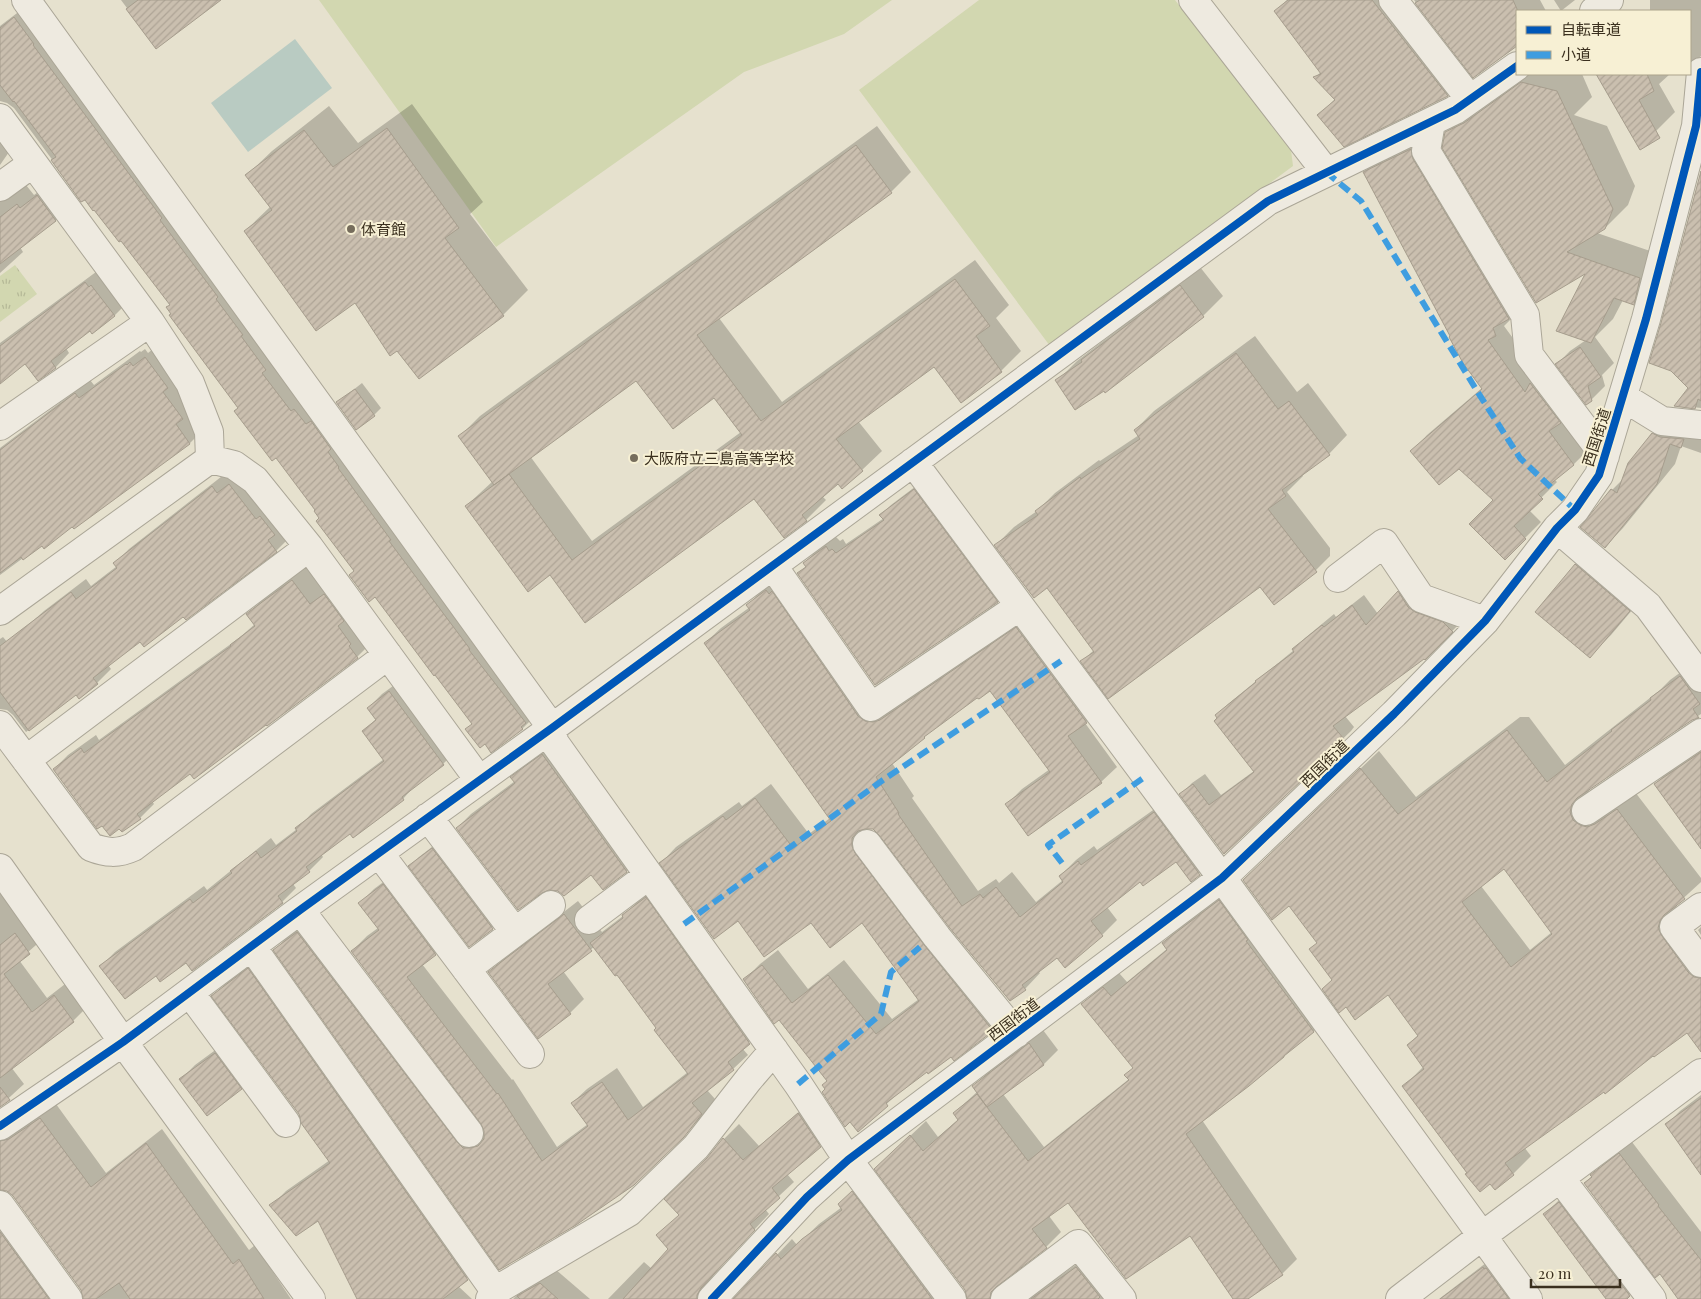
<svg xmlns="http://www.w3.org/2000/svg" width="1701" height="1299" font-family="'Playfair Display','Noto Sans JP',serif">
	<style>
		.park { fill: url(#park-tufts) }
		.pitch { fill: #d2d7b0 }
		.water { fill: #b9cbc2 }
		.shadow { fill: #0003; fill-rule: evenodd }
		.building { fill: url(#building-hatch); stroke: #a69d8d; fill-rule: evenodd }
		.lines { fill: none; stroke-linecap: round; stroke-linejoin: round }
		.street-casing { stroke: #aba697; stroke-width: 30 }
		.street { stroke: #eeeae0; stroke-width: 28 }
		.quiet { stroke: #3e9de0; stroke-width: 6; stroke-dasharray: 12 6; stroke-linecap: butt }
		.cycleway-casing { stroke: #f7f0d4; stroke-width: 11 }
		.cycleway { stroke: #0057b8; stroke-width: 8 }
		.poi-dot { fill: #766d5c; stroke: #f7f0d4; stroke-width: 2 }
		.labels { text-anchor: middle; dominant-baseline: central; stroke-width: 4; stroke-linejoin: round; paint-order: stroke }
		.poi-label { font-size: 15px; fill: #3a2f1e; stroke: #f7f0d4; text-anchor: start }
		.street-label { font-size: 15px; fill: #3a2f1e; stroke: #f7f0d4 }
	</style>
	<defs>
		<pattern id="park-tufts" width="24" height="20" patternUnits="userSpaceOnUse" patternTransform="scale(1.25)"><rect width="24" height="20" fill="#d2d7b0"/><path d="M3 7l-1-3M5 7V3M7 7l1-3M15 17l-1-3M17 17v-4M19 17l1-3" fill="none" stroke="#b5b997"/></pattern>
		<pattern id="building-hatch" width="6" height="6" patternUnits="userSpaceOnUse" patternTransform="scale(1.25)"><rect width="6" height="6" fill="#cabfaf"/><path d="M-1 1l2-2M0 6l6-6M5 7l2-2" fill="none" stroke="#aea496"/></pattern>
	</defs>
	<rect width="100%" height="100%" fill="#e6e1ce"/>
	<path class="park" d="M15,265L37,294L0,322V276Z"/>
	<path class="pitch" d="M319,0H892L844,34L744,72L496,247Z
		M979,0H1175L1291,150L1293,166L1050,346L859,90Z"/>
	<path class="water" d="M295,39L332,88L248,152L211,103Z"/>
	<path class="shadow" d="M121,0H220L156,47Z
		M1287,0H1406L1466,76L1447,95L1318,116L1335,99L1315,77L1321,72L1275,11Z
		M1414,0H1540L1546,11H1517V44L1474,76Z
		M1554,0H1575L1561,11Z
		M1650,0H1701V56L1690,68V11H1648L1650,10Z
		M29,4L537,714L523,728L492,751L485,742L467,729L473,723L376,596L355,571L317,510L239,408L172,313L171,304L122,239L85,198L82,200L14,108L7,103L0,101V86L5,82L0,75V26Z
		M1528,74H1582L1592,97L1574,115L1607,126L1635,186L1628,205L1605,228L1597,233L1662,255L1656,281L1633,304L1623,300L1613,319L1595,337L1614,363L1602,375L1605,386L1591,400L1557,364L1570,351L1586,340L1588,271L1536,301L1446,133L1469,110Z
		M1597,74H1670L1659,84L1675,112L1656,131L1629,127Z
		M412,104L483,202L470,214L528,290L503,315L397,349L355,301L245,231L271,206L247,175L272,151L329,106L358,143Z
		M0,110L9,152L0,165Z
		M877,126L911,172L891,192L719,318L782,402L975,260L1009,305L996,318L1021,351L1001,371L961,401L934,365L858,421L882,451L862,470L838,482L822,496L826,500L806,520L754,497L551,574L466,506L493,481L460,436L480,416ZM636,379L714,396L741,432L592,541L530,456Z
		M1426,135L1524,302L1510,316L1511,319L1504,326L1540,375L1589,449L1574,464L1554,479L1557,482L1529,510L1541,522L1505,558L1495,500L1459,467L1412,451L1427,435L1482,388L1364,172L1380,157Z
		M0,180L26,185L34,195L52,182L70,206L56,220L20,247L23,252L0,273Z
		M1701,184V408L1676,405L1690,388Z
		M1200,267L1223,296L1203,316L1057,381L1077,361Z
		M100,269L128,302L114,316L90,329L66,348L69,353L56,367L38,379L26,362L0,382V343Z
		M1255,336L1297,392L1308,383L1347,435L1329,454L1302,474L1303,476L1287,492L1330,548V556L1311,575L1260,585L1082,661L1094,650L1047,586L996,545L1014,527L1037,511L1055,493L1099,460L1100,461L1139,435L1135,430L1154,411Z
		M159,344L204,429L190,443L74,527L73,525L42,544L0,575V448L90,380L94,385L140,351L141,352L145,349L148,353Z
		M362,383L381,408L374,415L338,402Z
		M1672,415L1701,420V453L1681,446L1675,464L1623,528L1605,547L1582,527L1612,490L1624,478L1653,434Z
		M244,471L290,537L276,551L183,615L141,640L108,665L111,669L97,683L76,694L26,732L13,715L7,710L0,709V639L3,637L8,643L44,611L86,579L91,586L117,566L115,563L129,549L226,473Z
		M924,480L1007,591L997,601L799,573L806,566L804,563L814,553L836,537L840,541L843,539L846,544L884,518L881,515L891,505Z
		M1596,543L1650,589L1611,635L1590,656L1575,564Z
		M306,567L325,591L371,643L357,657L191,772L152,801L154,804L140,818L123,831L54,769L68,755L96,735L99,740L239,638L255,624L248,614L262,600Z
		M782,575L873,701L1032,613L1102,707L1085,723L1117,767L1101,782L1007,804L1022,789L1050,769L990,689L978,696L934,727L924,737L892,763L914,796L912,798L978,891L996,879L999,883L1012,872L1036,902L1063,880L1060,876L1076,860L1094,846L1097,850L1170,798L1215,859L1191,880L1176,860L1141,880L1107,907L1117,920L1102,935L1057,956L1038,971L1040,973L1025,989L880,834L874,829L867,827L870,838L1008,1015L992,1030L954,1059L951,1055L927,1071L903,1089L858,1130L827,1089L828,1081L779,1018L744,980L760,964L778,950L808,989L844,960L892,1019L919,999L862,921L739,920L661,863L676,847L739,802L742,806L771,784L809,834L830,818L705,643L721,628L750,607L748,605L763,589Z
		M1410,581L1463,620L1425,659L1424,657L1345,716L1354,727L1351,731L1224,853L1181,794L1192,783L1205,774L1221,795L1254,771L1217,715L1228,704L1294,650L1305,638L1334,614L1336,617L1364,595L1378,614Z
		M1699,659L1701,662V714L1589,789L1588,794L1635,792L1701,878V882L1677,904L1676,911L1701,947V1039L1687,1031L1524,1147L1531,1156L1513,1174L1495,1188L1490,1182L1469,1172L1404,1086L1424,1066L1408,1045L1419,1034L1388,994L1346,1006L1323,989L1333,979L1318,942L1262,862L1379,751L1416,797L1520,717H1529L1565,765L1660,690L1670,680ZM1504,868L1552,932L1530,950L1481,886Z
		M404,678L457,750L443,764L416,784L403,799L350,832L321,854L323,857L309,871L293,884L296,888L282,902L192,970L186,961L156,974L101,966L115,952L204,886L207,890L271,838L276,845L297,829L311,814L384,759L363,731L376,719L368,708L382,694Z
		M557,741L641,857L627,871L603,888L592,873L457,828L471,814L515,781L512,778L526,764Z
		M1701,747V846L1655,784L1673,766Z
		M441,840L501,919L492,928L469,945L410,866L419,857Z
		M398,871L450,940L435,954L422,964L512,1080L513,1079L557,1147L588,1124L572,1103L587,1089L617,1068L643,1107L688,1072L617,973L594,947L563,971L584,999L570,1013L490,972L504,958L578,901L602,932L623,916L638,901L660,884L764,1028L742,1048L748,1055L733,1069L707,1090L715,1099L699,1120L633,1184L500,1269L275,950L289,935L312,918L478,1133L485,1134L483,1123L352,951L367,936L378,928L360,903L374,889Z
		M1234,886L1329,1016L1314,1031L1202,1120L1297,1259L1282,1274L1246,1299H1234L1190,1234L1069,1201L1049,1216L1061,1232L1046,1247L1005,1278L1004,1286L1015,1299H968L969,1296L891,1154L926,1121L938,1137L959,1119L954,1113L978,1091L974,1086L988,1072L1043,1030L1058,1050L1044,1064L1003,1094L1044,1147L1129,1079L1134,1068L1083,1004L1098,989L1119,973L1127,982L1168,948L1163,943L1178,928Z
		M0,889L44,938L19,960L47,998L69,981L88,1006L73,1021L11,1067L24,1084L0,1106Z
		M1701,927V935L1698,930Z
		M263,954L482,1264L458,1286L472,1299H356L358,1298L318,1219L271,1206L286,1191L330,1160L300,1113L213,996L228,981Z
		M229,1040L255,1074L241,1089L181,1079L195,1065Z
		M1701,1095V1152L1666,1125L1680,1111Z
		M814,1099L835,1131L787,1174L794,1182L765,1209L769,1214L715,1272L711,1280L723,1299H608L644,1262L652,1269L669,1249L658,1235L680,1214L709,1157L724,1139L739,1124L759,1146Z
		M56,1104L106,1173L162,1129L249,1250L255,1245L291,1299H84L82,1289L14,1195L7,1190L0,1188V1114Z
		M1632,1142L1701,1232V1299H1680L1660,1272L1585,1183L1604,1163Z
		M867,1177L962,1299H733L737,1297L792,1239L797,1245L819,1224L842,1207L840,1204Z
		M1573,1189L1644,1281L1625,1299H1608L1545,1214L1559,1200Z
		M0,1193L78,1299H0Z
		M1092,1253L1112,1299H1025L1031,1297Z
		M1495,1256L1529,1299H1439Z
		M555,1269L590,1299H513L526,1286Z"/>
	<path class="building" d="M138,0H221L156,49L126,9Z
		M1288,0H1372L1448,96L1344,147L1317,115L1335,100L1313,77L1321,74L1274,11Z
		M1420,0H1513L1517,9V46L1473,78L1415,3Z
		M14,17L34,44L33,45L162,218L160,220L218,297L216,299L243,335L241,336L266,370L262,373L291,411L294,409L306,424L311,421L331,449L328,452L339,467L338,468L391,540L389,541L470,649L469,650L526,723L521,727L523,729L491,753L485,744L480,748L465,729L472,724L435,675L434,676L375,597L369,602L349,575L354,571L316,521L319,518L314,511L315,510L276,458L272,461L234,411L238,408L169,315L171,314L166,307L170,305L121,241L119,242L94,210L93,211L85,200L81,202L51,160L56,157L14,101L13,102L0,85V28Z
		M1596,74H1647L1654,91L1639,100L1660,138L1640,150Z
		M1521,82L1557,91L1613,209L1605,229L1567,252L1640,278L1634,305L1614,298L1591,343L1556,331L1585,274L1536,303L1442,148L1445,132L1464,123Z
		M387,128L459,228L445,238L504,316L419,379L397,351L390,356L355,303L316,331L244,231L272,210L245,175L304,130L333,167Z
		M856,145L892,193L697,335L761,421L955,279L990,326L976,336L1002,372L961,403L934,367L836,439L863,471L842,489L838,484L802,515L807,521L784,538L754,499L585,623L550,575L528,592L465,506L509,474L572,560L742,435L714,398L673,429L636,381L494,485L458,436Z
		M1411,149L1413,159L1509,319L1493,328L1496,336L1488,340L1525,392L1530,383L1561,423L1549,431L1574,465L1538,494L1543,499L1514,526L1526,539L1505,560L1469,524L1493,500L1459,469L1439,485L1410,451L1482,389L1463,363L1449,337L1450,336L1363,172Z
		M1701,171V401L1698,399L1695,409L1674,406L1688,388L1671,371L1649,363L1661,323Z
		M37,195L56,221L0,264V217L17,204L20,208Z
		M85,282L89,287L91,285L115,316L92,334L90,331L51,361L56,368L38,381L25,364L0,384V346Z
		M1180,285L1204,317L1105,393L1104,391L1075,410L1055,380L1082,362L1081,360Z
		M1580,347L1601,377L1588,386L1592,401L1586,405L1555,364Z
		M1236,353L1278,409L1289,401L1330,455L1282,490L1286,496L1268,509L1317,572L1274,605L1260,587L1108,699L1080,661L1094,652L1047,588L1034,598L994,545L1038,515L1035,511L1080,477L1081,479L1140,439L1134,430Z
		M145,357L168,388L163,392L183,419L176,424L190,444L74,529L72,527L44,549L42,546L23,560L21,557L0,573V450L75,393L79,398L126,364L127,365L130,362L133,366Z
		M355,389L375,416L356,430L336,402Z
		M1652,433L1660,437L1684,439L1681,448L1670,444L1657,484L1605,548L1580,527L1611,489L1617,493L1628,463Z
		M229,484L256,519L260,516L275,535L268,540L277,552L186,620L183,617L144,647L140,642L93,678L98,684L79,699L76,695L29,731L0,692V646L71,592L76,599L117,568L113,563L212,486L217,493Z
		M914,489L998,602L875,685L797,573L806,567L803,563L826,546L829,551L832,549L836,553L884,520L879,515Z
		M1575,564L1630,611L1590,658L1535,612Z
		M292,580L310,604L324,594L344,621L338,626L351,644L349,646L358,658L267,726L266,725L194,779L190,774L137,814L141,819L122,832L119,829L110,836L102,826L97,829L53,769L81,748L84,753L231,646L230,645L255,626L246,614Z
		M766,590L769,594L772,591L858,716L865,721L873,722L880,720L1016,627L1087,723L1068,736L1102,783L1028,836L1005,804L1050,772L990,691L979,699L977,698L924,737L925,738L876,777L899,813L898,814L962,906L980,894L983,898L996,887L1020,917L1063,882L1059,876L1078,861L1081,865L1154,812L1200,875L1191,882L1176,862L1143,886L1140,882L1091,921L1103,936L1065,968L1057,958L1022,985L1026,990L1010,1001L949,927L879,835L873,829H865L858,831L852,838V846L855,853L925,946L993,1031L954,1061L951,1057L928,1074L927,1072L886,1103L888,1106L858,1132L850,1122L845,1127L822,1092L825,1089L822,1085L827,1081L779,1020L774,1024L743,979L762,965L792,1003L828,975L876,1034L919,1001L862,923L830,948L811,923L764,957L738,921L714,939L659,863L723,816L726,820L755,798L793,848L831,821L704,643L750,610L746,605Z
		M1398,591L1408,607L1415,612L1443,622L1453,632L1425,660L1424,659L1333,726L1344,739L1340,742L1341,743L1224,854L1179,794L1193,784L1209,805L1254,772L1214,721L1217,718L1215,715L1256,682L1255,681L1294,652L1292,649L1322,625L1324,627L1352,605L1366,625Z
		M1680,676L1700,704L1693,709L1699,718L1692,720L1577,798L1572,804L1570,812L1573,820L1580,825L1587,827L1595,824L1617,809L1685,899L1664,915L1660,921L1658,928L1662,936L1688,972L1694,977L1701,978V1052L1687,1033L1654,1057L1653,1056L1605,1094L1604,1092L1505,1163L1514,1175L1495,1190L1490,1184L1480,1192L1465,1174L1467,1173L1402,1086L1424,1069L1407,1045L1418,1036L1388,995L1355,1020L1346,1007L1339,1013L1322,989L1332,980L1309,949L1317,943L1289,906L1272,920L1243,880L1360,768L1398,814L1507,730L1547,782L1612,731L1611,730L1651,700L1650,698ZM1504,869L1552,934L1511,967L1462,902Z
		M389,691L444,765L402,797L404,800L353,838L350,834L306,867L310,872L278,896L283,903L192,971L186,963L160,982L156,976L125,999L99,966L190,899L193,903L232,873L230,871L256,851L261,858L297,831L295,828L384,761L362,731L376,720L367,708Z
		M1701,752V849L1654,784Z
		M542,754L627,872L603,890L591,875L564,896L558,891L549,890L542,893L518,910L456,828L515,783L510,777Z
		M432,848L493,929L469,947L408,866Z
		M383,884L436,955L407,977L497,1094L498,1093L542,1161L588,1126L571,1103L602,1082L628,1120L688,1074L654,1030L656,1028L617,975L615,976L590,943L623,918L622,915L646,897L750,1044L728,1062L734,1070L692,1103L702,1114L684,1137L634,1185L576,1225L499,1270L273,950L297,932L457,1142L463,1148H470L478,1146L484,1139V1131L481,1124L351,951L379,930L358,903Z
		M1219,900L1248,940L1246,941L1314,1032L1284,1056V1057L1249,1086L1186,1134L1283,1275L1248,1299H1233L1190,1236L1126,1279L1068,1203L1032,1229L1047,1248L996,1287L991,1292L990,1299H967L965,1290L874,1169L910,1135L923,1151L958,1120L953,1113L977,1094L1028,1161L1129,1080L1124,1075L1133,1068L1081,1004L1103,987L1111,996L1167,950L1162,943Z
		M564,914L592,951L548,984L571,1014L538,1039L488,972Z
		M15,933L30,954L4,974L32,1012L54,995L74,1022L0,1078V945Z
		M248,968L468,1280L443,1299H357L318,1221L296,1236L269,1205L330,1163L301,1123L299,1114L211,996Z
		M1029,1043L1044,1065L987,1107L972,1086Z
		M215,1053L242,1089L207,1116L179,1079Z
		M0,1087L10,1100L0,1107Z
		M1701,1098V1175L1665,1124Z
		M798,1113L821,1147L772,1188L780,1198L750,1224L755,1230L701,1288L697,1295V1299H623L668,1249L656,1235L679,1215L664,1199L707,1158L723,1138L743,1160Z
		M40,1118L91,1187L146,1143L233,1264L239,1259L264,1299H130L119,1283L96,1299H83L81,1290L13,1196L7,1191L0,1190V1141L9,1139Z
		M1619,1153L1659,1205L1658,1206L1701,1260V1299H1678L1660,1274L1655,1278L1584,1183L1592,1177L1590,1175Z
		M852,1191L932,1299H733L776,1253L781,1259L802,1239L842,1210L838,1204Z
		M1559,1202L1630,1296L1627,1299H1606L1543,1214Z
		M0,1232L49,1299H0Z
		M1076,1267L1100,1297L1098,1299H1031Z
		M1483,1267L1484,1269L1486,1268L1509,1299H1440Z
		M540,1283L558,1299H520L517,1296Z"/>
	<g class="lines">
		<g class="street-casing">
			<path id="street" d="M26,0L552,728L554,742L798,1084L848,1160L952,1299
				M1193,0L1326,172
				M1393,0L1470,99
				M1594,11L1609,0
				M0,118L150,322L190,383L209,432L210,459L234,465L255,480L309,547L479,780
				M1431,122L1426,151L1525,315L1529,355L1605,456
				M0,187L33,163
				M1623,397L1662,421L1701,425
				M0,426L150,322
				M913,462L1222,878L1528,1299
				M1557,528L1648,606L1701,678
				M773,566L871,707L1020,606
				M1338,578L1384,543L1421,598L1485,621
				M0,611L210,459
				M0,725L91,847C106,853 118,854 133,847L388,655
				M26,760L309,547
				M1586,811L1701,733
				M428,817L515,932
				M867,844L937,937L1016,1034
				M379,853L530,1054
				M0,868L123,1042L311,1299
				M1701,907L1674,927L1701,963
				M300,910L469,1133
				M589,920L649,875
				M252,947L495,1291
				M466,969L551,905
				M190,993L286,1123
				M0,1126L123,1042L300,910L552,728L1268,201L1455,110L1517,66
				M1560,1178L1652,1299
				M0,1205L68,1299
				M490,1299L495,1291L629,1212L696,1147L749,1079L774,1050
				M712,1299L807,1197L848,1160L1222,878L1394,714L1485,621L1557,528L1575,510L1599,475L1646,319L1696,126L1701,72
				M1005,1299L1078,1244L1122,1299
				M1400,1299L1482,1236L1701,1073"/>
		</g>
		<use href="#street" class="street"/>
		<path class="quiet" d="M1326,172L1361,201L1477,391L1520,458L1575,510
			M1062,863L1048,845L1146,776
			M684,924L883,780L1061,661
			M798,1084L881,1014L891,972L920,947"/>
		<g class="cycleway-casing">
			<path id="cycleway" d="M0,1126L123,1042L300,910L552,728L1268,201L1455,110L1517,66
				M712,1299L807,1197L848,1160L1222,878L1394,714L1485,621L1557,528L1575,510L1599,475L1646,319L1696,126L1701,72"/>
		</g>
		<use href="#cycleway" class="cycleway"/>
	</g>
	<g class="poi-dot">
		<circle cx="351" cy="229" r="5"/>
		<circle cx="634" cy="458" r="5"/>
	</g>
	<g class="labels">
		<g class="poi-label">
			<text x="361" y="229">体育館</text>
			<text x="644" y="458">大阪府立三島高等学校</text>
		</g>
		<g class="street-label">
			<text transform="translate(1596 437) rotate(-72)">西国街道</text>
			<text transform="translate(1324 763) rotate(-44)">西国街道</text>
			<text transform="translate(1013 1019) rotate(-37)">西国街道</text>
		</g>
	</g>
	<rect x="1516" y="10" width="175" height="65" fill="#f7f0d4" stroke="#aba38b"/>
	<rect x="1526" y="26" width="25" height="8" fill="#0057b8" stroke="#aba38b"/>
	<text x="1561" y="35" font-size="15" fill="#3a2f1e">自転車道</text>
	<rect x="1526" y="51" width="25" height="8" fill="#3e9de0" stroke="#aba38b"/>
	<text x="1561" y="60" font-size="15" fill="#3a2f1e">小道</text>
	<path d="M1531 1279v8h89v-8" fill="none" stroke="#3a2f1e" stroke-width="2.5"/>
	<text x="1538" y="1279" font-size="15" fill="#3a2f1e" stroke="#f7f0d4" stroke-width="4" paint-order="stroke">20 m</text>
</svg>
